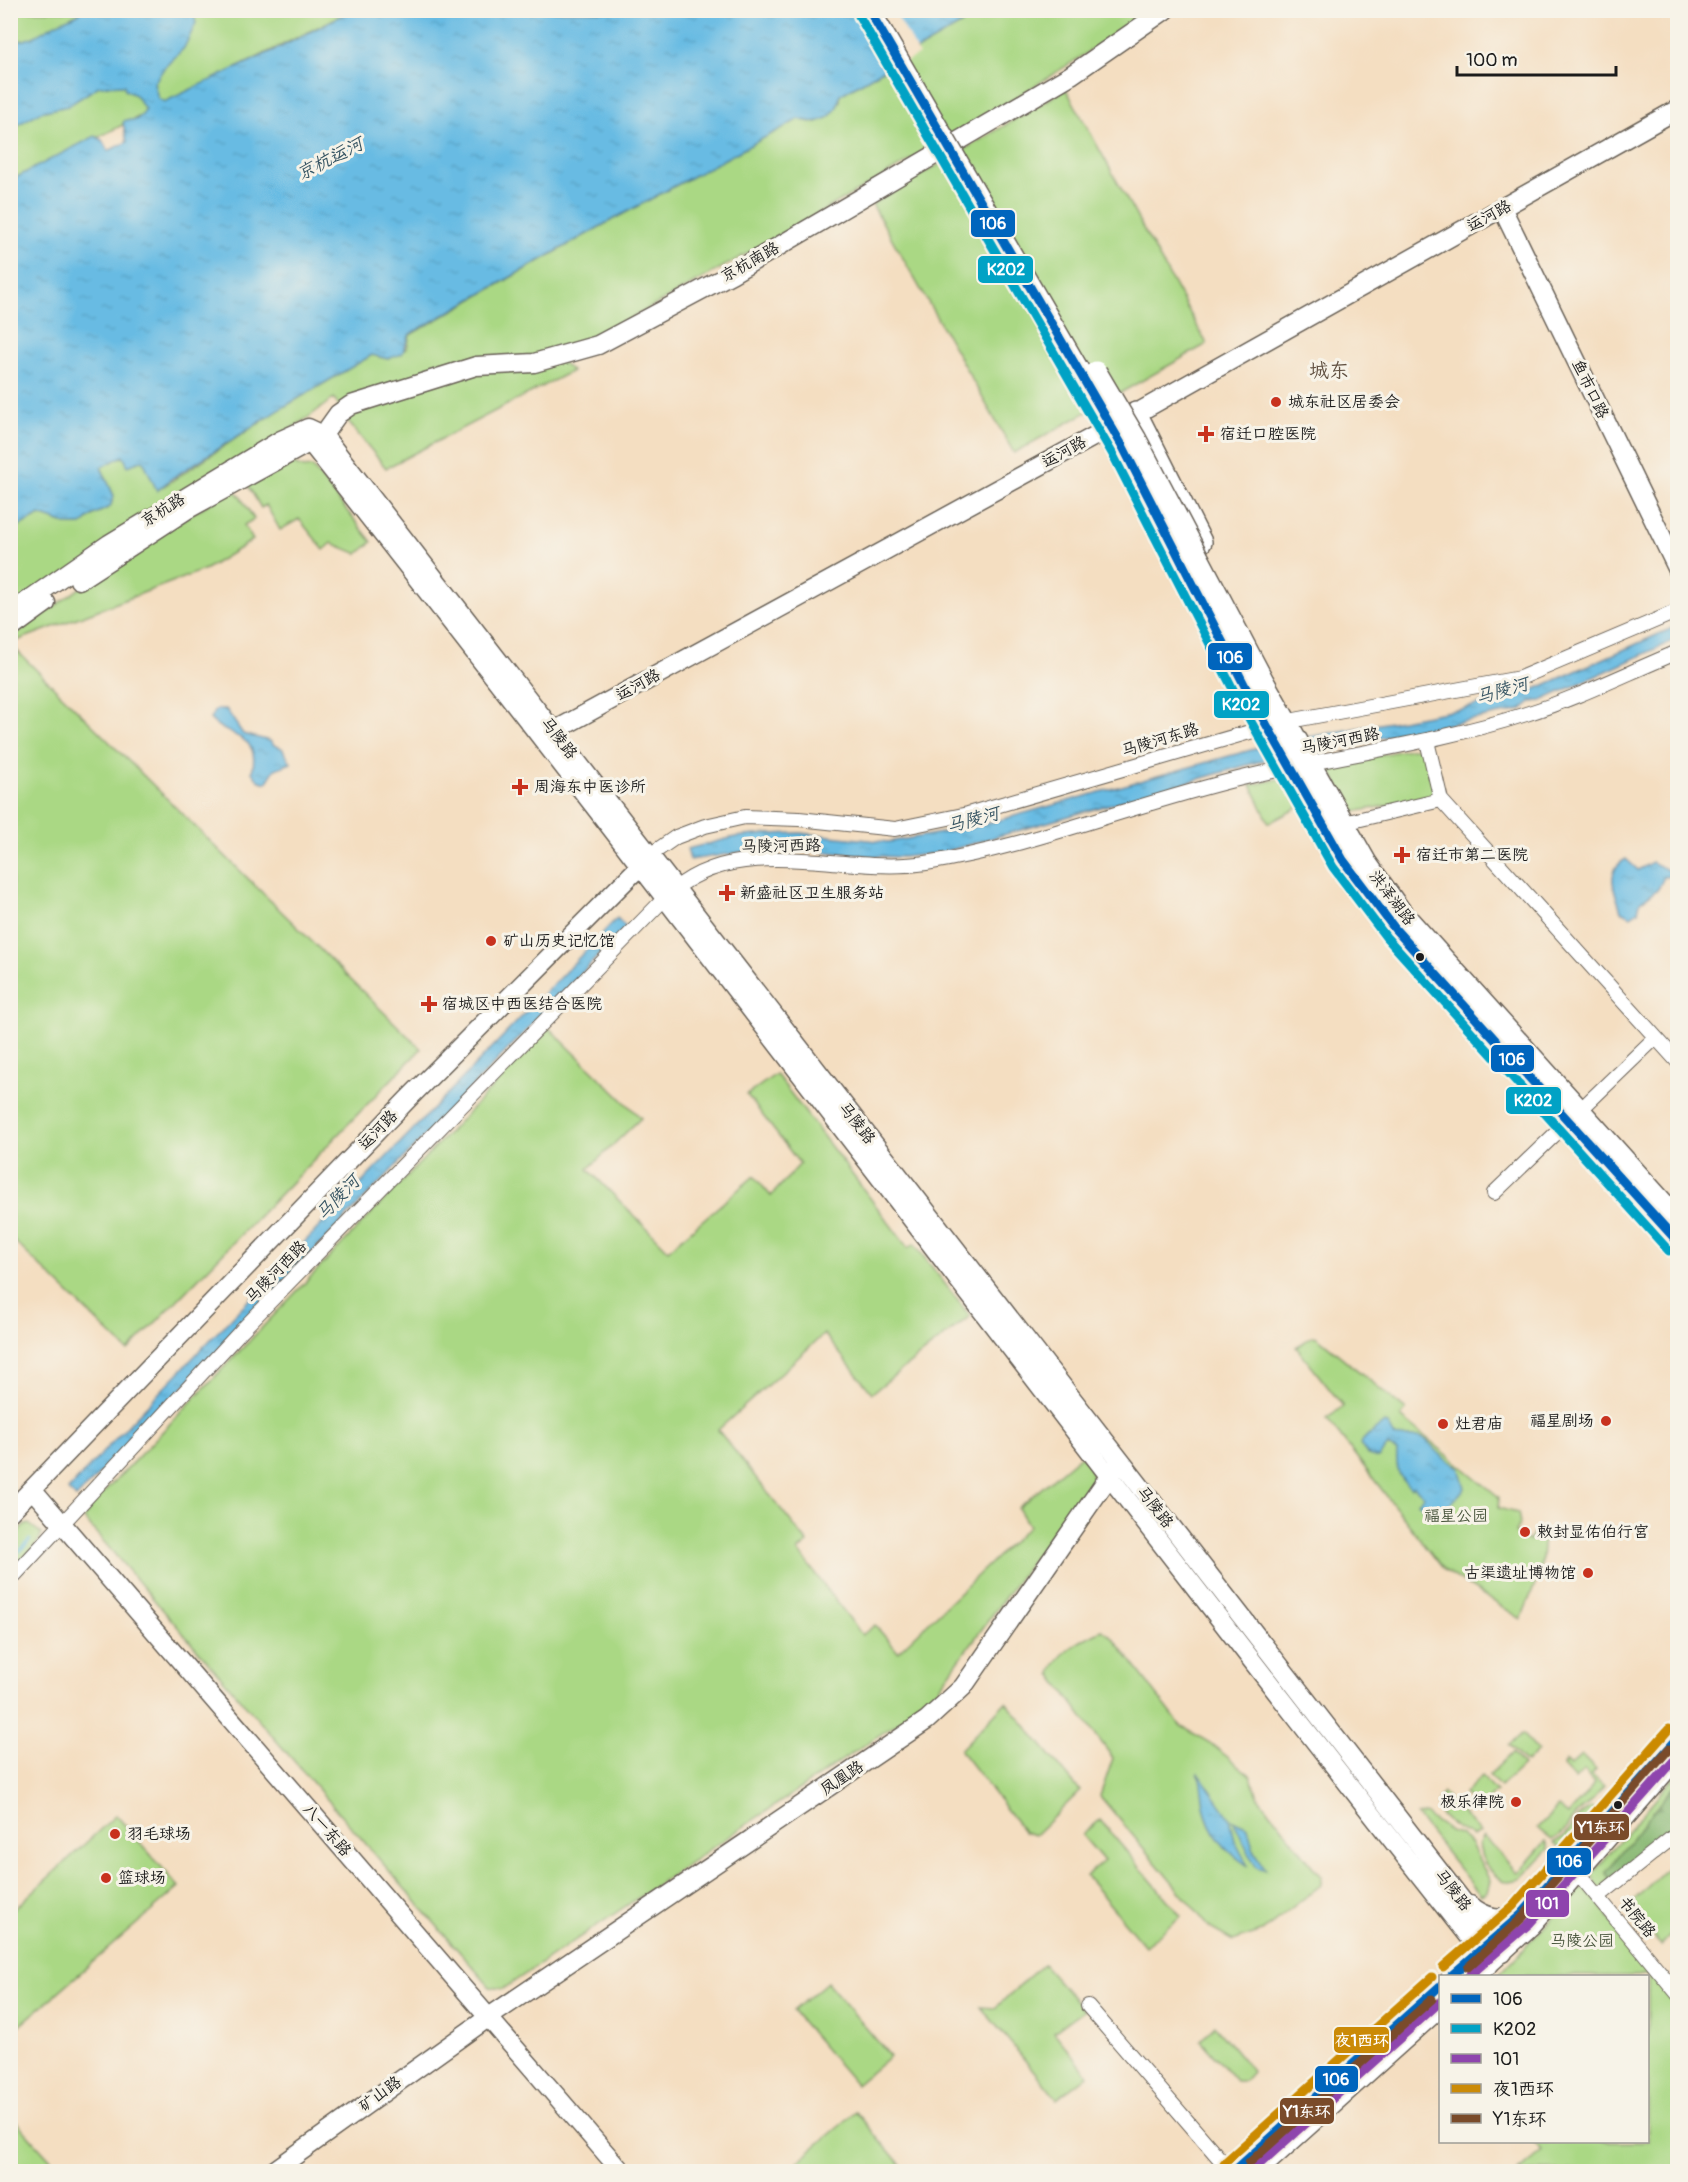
<svg xmlns="http://www.w3.org/2000/svg" width="1688" height="2182" font-family="Pangolin,'LXGW WenKai TC',sans-serif">
	<style>
		.green { fill: #aad884; stroke: #637a50; stroke-width: 1.5 }
		.forest { fill: url(#forest-firs); stroke: #526a47; stroke-width: 1.5 }
		.water { fill: url(#water-ripples); stroke: #426c80; stroke-width: 1.5 }
		.pier { fill: #f4dec1 }
		.lines { fill: none; stroke-linecap: round; stroke-linejoin: round }
		.stream { stroke: #67bbe3; stroke-width: 3 }
		.street-casing { stroke: #686056; stroke-width: 16 }
		.secondary-casing { stroke: #686056; stroke-width: 21 }
		.primary-casing { stroke: #686056; stroke-width: 24 }
		.street { stroke: #fff; stroke-width: 14 }
		.secondary { stroke: #fff; stroke-width: 18 }
		.primary { stroke: #fff; stroke-width: 21 }
		.primary-bridge-casing { stroke: #686056; stroke-width: 24; stroke-linecap: butt }
		.primary-bridge { stroke: #fff; stroke-width: 21 }
		.bus-1-casing { stroke: #f7f3e8; stroke-width: 14 }
		.bus-2-casing { stroke: #f7f3e8; stroke-width: 14 }
		.bus-3-casing { stroke: #f7f3e8; stroke-width: 14 }
		.bus-4-casing { stroke: #f7f3e8; stroke-width: 14 }
		.bus-5-casing { stroke: #f7f3e8; stroke-width: 14 }
		.bus-1 { stroke: #0065bd; stroke-width: 9 }
		.bus-2 { stroke: #01a2c5; stroke-width: 9 }
		.bus-3 { stroke: #8e44ad; stroke-width: 9 }
		.bus-4 { stroke: #cb8a06; stroke-width: 9 }
		.bus-5 { stroke: #7a4b2a; stroke-width: 9 }
		.poi-dot { fill: #c8321e; stroke: #f7f3e8; stroke-width: 2 }
		.bus-dot { fill: #1c1c1c; stroke: #f7f3e8; stroke-width: 2 }
		.labels { text-anchor: middle; dominant-baseline: central; stroke-width: 6; stroke-linejoin: round; paint-order: stroke }
		.street-label { font-size: 16px; fill: #1c1c1c; stroke: #f7f3e8 }
		.poi-label { font-size: 16px; fill: #1c1c1c; stroke: #f7f3e8; text-anchor: start }
		.park-label { font-size: 16px; fill: #47543b; stroke: #f7f3e8 }
		.water-label { font-size: 18px; font-style: italic; fill: #365462; stroke: #f7f3e8 }
		.quarter-label { font-size: 20px; fill: #625243; stroke: #f7f3e8 }
		.line-badge { stroke: #f7f3e8; stroke-width: 2 }
		.badge-label { font-size: 16px; text-anchor: middle; font-weight: bold; fill: #fff }
	</style>
	<defs>
		<pattern id="forest-firs" width="22" height="20" patternUnits="userSpaceOnUse" patternTransform="scale(1.5)"><rect width="22" height="20" fill="#87b872"/><path d="M5 1l3.5 6h-7zM16 11l3.5 6h-7z" fill="#6e955d"/></pattern>
		<pattern id="water-ripples" width="26" height="14" patternUnits="userSpaceOnUse" patternTransform="scale(1.5)"><rect width="26" height="14" fill="#67bbe3"/><path d="M2 4q2-2 4 0t4 0M15 11q2-2 4 0t4 0" fill="none" stroke="#59a0c2"/></pattern>
	</defs>
	<rect width="100%" height="100%" fill="#f7f3e8"/>
	<filter id="ink" filterUnits="userSpaceOnUse"><feTurbulence type="fractalNoise" baseFrequency=".0167" numOctaves="2"/><feDisplacementMap in="SourceGraphic" scale="12" xChannelSelector="R" yChannelSelector="G"/><feConvolveMatrix kernelMatrix="1 2 1 2 8 2 1 2 1" color-interpolation-filters="sRGB"/></filter>
	<filter id="wash" filterUnits="userSpaceOnUse"><feTurbulence type="fractalNoise" baseFrequency=".008" numOctaves="4" result="noise"/><feDisplacementMap in="SourceGraphic" scale="24" xChannelSelector="R" yChannelSelector="G"/><feGaussianBlur stdDeviation="1.35" result="paint"/><feColorMatrix in="noise" values="0 0 0 0 0 0 0 0 0 0 0 0 0 0 0 0 0 1.4 0 .05"/><feComposite in="paint" operator="in"/></filter>
	<g filter="url(#wash)">
		<rect width="100%" height="100%" fill="#f4dec1"/>
		<path class="green" d="M11,11H350L11,181Z
			M984,11H1151C969,133 776,237 585,344L561,361L572,371L386,468L349,423L334,398L306,419L11,613V530L40,515L69,525H81L93,515L110,507L114,496L101,467L123,456L143,460L158,490L282,408L372,355L388,359L407,348L410,335L610,221L799,119L816,123L840,101V95Z
			M1066,89L1207,344L1014,453L872,204Z
			M288,462L304,468L312,467L372,542L358,554L332,543L324,550L299,519L280,530L266,505L261,508L247,484Z
			M233,490L240,496L254,519L244,525L253,540L206,569L11,643L12,637L154,535Z
			M12,646L421,1049L128,1351L11,1238Z
			M1425,746L1437,796L1354,812L1327,765Z
			M1288,777L1305,804L1269,823L1251,785Z
			M549,1028L641,1118L588,1169L668,1250L754,1176L771,1196L800,1164L747,1095L776,1074L908,1248L914,1244L970,1316L872,1393L824,1334L718,1430L808,1543L798,1551L862,1635L875,1625L898,1652L1029,1526L1018,1508L1081,1455L1091,1468L1092,1479L938,1689L918,1709L503,1989L490,1987L84,1519L92,1505Z
			M1313,1336L1317,1337L1406,1410L1401,1417L1499,1497L1498,1508L1518,1513L1520,1523L1515,1533L1529,1541L1535,1531L1544,1535L1541,1570L1521,1619L1444,1570L1327,1419L1343,1406L1296,1347Z
			M29,1524L42,1534L38,1542L11,1575V1539L23,1526Z
			M1102,1630L1114,1639L1181,1726L1210,1743L1250,1775L1259,1798L1321,1877V1885L1262,1931L1233,1941L1210,1928L1100,1796L1113,1758L1051,1674C1055,1654 1084,1638 1102,1630Z
			M1006,1702L1080,1791L1035,1835L1024,1832L960,1750Z
			M1522,1734L1538,1751L1526,1763L1509,1746Z
			M1512,1753L1523,1765L1500,1787L1489,1775Z
			M1581,1755L1596,1770L1592,1775L1604,1786C1596,1797 1588,1804 1578,1813C1566,1823 1569,1832 1552,1840L1537,1828L1558,1807L1568,1815L1595,1783L1584,1771L1575,1780L1562,1766L1566,1761L1570,1765Z
			M1677,1773V1829L1600,1888L1596,1885L1592,1874Z
			M1482,1776L1496,1792L1478,1809L1464,1794Z
			M1443,1793L1480,1832L1472,1836C1455,1827 1426,1816 1443,1793Z
			M1591,1807L1598,1812L1564,1851L1554,1843L1564,1837L1578,1817Z
			M1425,1814L1449,1831L1459,1834L1471,1844L1490,1881L1487,1892L1481,1896L1417,1816Z
			M116,1815L179,1887L11,2033V1912Z
			M1100,1820L1181,1916L1145,1946L1086,1876L1104,1861L1082,1835Z
			M1483,1836L1518,1873L1546,1841L1549,1849L1520,1879L1504,1882C1489,1874 1480,1859 1479,1843Z
			M1677,1858V1929L1661,1945L1625,1909Z
			M1586,1889L1677,2001V2171H1518L1542,2151L1534,2142H1648V1976H1498L1579,1890Z
			M1043,1964L1084,2010L1054,2032L1088,2075L1057,2099L981,2007L995,2008Z
			M827,1982L890,2056L856,2085L793,2011Z
			M1215,2026L1250,2068L1252,2072L1244,2081H1236L1201,2040Z
			M856,2112L906,2171H804L797,2162Z
			M11,2116L61,2171H11Z"/>
		<path class="forest" d="M1677,1781V1826L1610,1878L1606,1872Z"/>
		<path class="water" d="M83,11H193L196,23L184,48L164,68L154,83L158,98L164,102L279,48L350,11H984L840,95C838,117 819,127 799,119L610,221L410,334L402,354L388,359L372,355L282,408L172,478L157,491L143,460L128,466L123,456L101,467L114,496L110,507L93,515L81,525H69L40,515L11,530V180L95,136L102,140L108,151L127,142L123,123L125,120H136L143,114L145,109L135,95L125,90L124,85L99,86L68,106L40,112L11,129V40C27,43 39,34 52,26C62,20 73,17 83,11Z
			M1677,626V639L1541,701L1531,702L1521,710L1319,750L1314,746L940,853L903,857L869,856L775,847L690,860L687,849L735,837L768,834L800,833L888,842L971,828L1258,748L1314,736L1462,709L1531,691Z
			M226,709L243,734L270,741L274,745L282,748L291,763L275,769L266,783L258,780L252,772C262,732 226,739 210,719L215,710Z
			M1626,859L1638,870L1652,862L1674,873L1664,877L1658,889L1640,902L1638,911L1631,916L1621,911C1616,893 1603,871 1626,859Z
			M617,918L626,927L76,1498L68,1490L132,1421Z
			M1384,1423L1388,1424L1395,1437H1420L1426,1440L1445,1459L1459,1467L1465,1488L1447,1508L1429,1514L1418,1502L1424,1496L1414,1486L1411,1488C1397,1477 1396,1467 1397,1451L1388,1446L1378,1458L1368,1455L1360,1445C1366,1433 1376,1431 1384,1423Z
			M1198,1772L1230,1818L1235,1841L1248,1866C1226,1851 1209,1833 1204,1806C1202,1794 1202,1783 1198,1772Z
			M1233,1820L1248,1827L1253,1848L1266,1870L1256,1867Z"/>
		<path class="pier" d="M854,11H894L919,54L890,71Z"/>
		<g class="lines">
			<path class="stream" d="M20,1551L30,1540"/>
		</g>
	</g>
	<g filter="url(#ink)">
		<g class="lines">
			<g class="street-casing">
				<path id="street" d="M1427,741L1441,800L1678,1062
					M1344,823L1441,800
					M650,855L676,837L705,826L745,817L799,819L895,829L968,814L1284,722L1520,678L1678,611
					M1494,1193L1655,1038
					M10,1580L242,1330L666,897C735,829 842,876 926,863C1034,846 1136,803 1242,778C1336,755 1434,744 1526,714C1578,698 1627,673 1678,652
					M1573,1867L1678,1994
					M1599,1896L1678,1833
					M1088,2006L1231,2172"/>
			</g>
			<g class="secondary-casing">
				<path id="secondary" d="M1502,208L1678,570
					M310,442C708,946 1091,1461 1490,1964
					M79,580L188,509L323,435L338,414L351,405L476,366L534,363L598,345L733,273L1071,75L1165,10
					M10,613L109,544L281,440L308,428L323,435L1503,1953
					M10,629L46,603
					M545,736L1146,408L1678,109
					M32,1489L622,2172
					M10,1512L408,1099L649,857
					M1470,1905C1486,1919 1501,1920 1521,1915
					M1451,1976L1521,1915L1678,1737
					M1476,1976L1531,1926L1678,1757
					M272,2172L489,2017L927,1720L963,1687L1115,1468
					M1232,2172L1440,1986
					M1257,2172L1440,2008"/>
			</g>
			<g class="primary-casing">
				<path id="primary" d="M1136,413L1201,542
					M1264,683L1366,863L1400,911L1678,1220
					M1248,692C1291,773 1338,858 1395,929L1678,1243"/>
			</g>
			<use href="#street" class="street"/>
			<use href="#secondary" class="secondary"/>
			<use href="#primary" class="primary"/>
			<g class="primary-bridge-casing">
				<path id="primary-bridge" d="M869,10L1123,447L1248,692
					M1096,372L1135,438L1264,683"/>
			</g>
			<use href="#primary-bridge" class="primary-bridge"/>
			<g class="bus-1-casing">
				<path id="bus-1" d="M869,10L1123,447L1248,692L1343,860L1395,929L1678,1242
					M1451,1976L1521,1915L1678,1738
					M1233,2172L1440,1986"/>
			</g>
			<g class="bus-2-casing">
				<path id="bus-2" d="M859,16L1112,453L1237,697L1333,867L1386,937L1669,1251"/>
			</g>
			<g class="bus-3-casing">
				<path id="bus-3" d="M1469,1976L1530,1923L1678,1756
					M1251,2172L1440,2002"/>
			</g>
			<g class="bus-4-casing">
				<path id="bus-4" d="M1443,1967L1513,1906L1669,1729
					M1224,2163L1432,1977"/>
			</g>
			<g class="bus-5-casing">
				<path id="bus-5" d="M1468,1967L1522,1918L1669,1749
					M1249,2163L1432,1999"/>
			</g>
			<use href="#bus-1" class="bus-1"/>
			<use href="#bus-2" class="bus-2"/>
			<use href="#bus-3" class="bus-3"/>
			<use href="#bus-4" class="bus-4"/>
			<use href="#bus-5" class="bus-5"/>
		</g>
	</g>
	<g class="poi-dot">
		<circle cx="1276" cy="402" r="6"/>
		<path d="M1203 425h6v6h6v6h-6v6h-6v-6h-6v-6h6z"/>
		<path d="M517 778h6v6h6v6h-6v6h-6v-6h-6v-6h6z"/>
		<path d="M1399 846h6v6h6v6h-6v6h-6v-6h-6v-6h6z"/>
		<path d="M724 884h6v6h6v6h-6v6h-6v-6h-6v-6h6z"/>
		<circle cx="491" cy="941" r="6"/>
		<path d="M426 995h6v6h6v6h-6v6h-6v-6h-6v-6h6z"/>
		<circle cx="1606" cy="1421" r="6"/>
		<circle cx="1443" cy="1424" r="6"/>
		<circle cx="1525" cy="1532" r="6"/>
		<circle cx="1588" cy="1573" r="6"/>
		<circle cx="1516" cy="1802" r="6"/>
		<circle cx="115" cy="1834" r="6"/>
		<circle cx="106" cy="1878" r="6"/>
	</g>
	<g class="bus-dot">
		<circle cx="1420" cy="957" r="5"/>
		<circle cx="1618" cy="1805" r="5"/>
	</g>
	<g class="labels">
		<g class="street-label">
			<text transform="translate(1489 216) rotate(-29)">运河路</text>
			<text transform="translate(750 262) rotate(-29)">京杭南路</text>
			<text transform="translate(1590 389) rotate(64)">鱼市口路</text>
			<text transform="translate(1064 452) rotate(-29)">运河路</text>
			<text transform="translate(163 510) rotate(-32)">京杭路</text>
			<text transform="translate(638 685) rotate(-29)">运河路</text>
			<text transform="translate(559 738) rotate(52)">马陵路</text>
			<text transform="translate(1160 740) rotate(-17)">马陵河东路</text>
			<text transform="translate(1340 741) rotate(-11)">马陵河西路</text>
			<text transform="translate(781 846) rotate(-1)">马陵河西路</text>
			<text transform="translate(1392 898) rotate(53)">洪泽湖路</text>
			<text transform="translate(857 1123) rotate(52)">马陵路</text>
			<text transform="translate(378 1130) rotate(-46)">运河路</text>
			<text transform="translate(276 1272) rotate(-46)">马陵河西路</text>
			<text transform="translate(1155 1507) rotate(52)">马陵路</text>
			<text transform="translate(842 1778) rotate(-34)">凤凰路</text>
			<text transform="translate(327 1830) rotate(49)">八一东路</text>
			<text transform="translate(1453 1890) rotate(52)">马陵路</text>
			<text transform="translate(1637 1917) rotate(51)">书院路</text>
			<text transform="translate(380 2094) rotate(-36)">矿山路</text>
		</g>
		<g class="poi-label">
			<text x="1288" y="402">城东社区居委会</text>
			<text x="1220" y="434">宿迁口腔医院</text>
			<text x="534" y="787">周海东中医诊所</text>
			<text x="1416" y="855">宿迁市第二医院</text>
			<text x="740" y="893">新盛社区卫生服务站</text>
			<text x="503" y="941">矿山历史记忆馆</text>
			<text x="442" y="1004">宿城区中西医结合医院</text>
			<text x="1594" y="1421" text-anchor="end">福星剧场</text>
			<text x="1455" y="1424">灶君庙</text>
			<text x="1537" y="1532">敕封显佑伯行宫</text>
			<text x="1576" y="1573" text-anchor="end">古渠遗址博物馆</text>
			<text x="1504" y="1802" text-anchor="end">极乐律院</text>
			<text x="127" y="1834">羽毛球场</text>
			<text x="118" y="1878">篮球场</text>
		</g>
		<g class="park-label">
			<text x="1456" y="1516">福星公园</text>
			<text x="1582" y="1941">马陵公园</text>
		</g>
		<g class="water-label">
			<text transform="translate(330 159) rotate(-27)">京杭运河</text>
			<text transform="translate(1502 691) rotate(-16)">马陵河</text>
			<text transform="translate(973 820) rotate(-15)">马陵河</text>
			<text transform="translate(338 1198) rotate(-46)">马陵河</text>
		</g>
		<g class="quarter-label">
			<text x="1329" y="370">城东</text>
		</g>
	</g>
	<g class="line-badge">
		<rect x="970" y="209" width="46" height="29" rx="6" fill="#0065bd"/>
		<rect x="977" y="255" width="57" height="29" rx="6" fill="#01a2c5"/>
		<rect x="1207" y="642" width="46" height="29" rx="6" fill="#0065bd"/>
		<rect x="1213" y="690" width="57" height="29" rx="6" fill="#01a2c5"/>
		<rect x="1490" y="1044" width="45" height="29" rx="6" fill="#0065bd"/>
		<rect x="1505" y="1086" width="57" height="29" rx="6" fill="#01a2c5"/>
		<rect x="1573" y="1813" width="57" height="28" rx="6" fill="#7a4b2a"/>
		<rect x="1546" y="1847" width="46" height="29" rx="6" fill="#0065bd"/>
		<rect x="1525" y="1889" width="45" height="29" rx="6" fill="#8e44ad"/>
		<rect x="1333" y="2026" width="57" height="28" rx="6" fill="#cb8a06"/>
		<rect x="1314" y="2065" width="45" height="28" rx="6" fill="#0065bd"/>
		<rect x="1279" y="2097" width="56" height="28" rx="6" fill="#7a4b2a"/>
	</g>
	<g class="badge-label">
		<text x="993" y="229">106</text>
		<text x="1006" y="275">K202</text>
		<text x="1230" y="663">106</text>
		<text x="1241" y="710">K202</text>
		<text x="1512" y="1065">106</text>
		<text x="1533" y="1106">K202</text>
		<text x="1601" y="1833">Y1东环</text>
		<text x="1569" y="1867">106</text>
		<text x="1547" y="1909">101</text>
		<text x="1362" y="2046">夜1西环</text>
		<text x="1336" y="2085">106</text>
		<text x="1307" y="2117">Y1东环</text>
	</g>
	<rect width="1688" height="2182" fill="none" stroke="#f7f3e8" stroke-width="36"/>
	<rect x="1439" y="1975" width="210" height="168" fill="#f7f3e8" stroke="#9f9d96" stroke-width="1.5"/>
	<rect x="1451" y="1994" width="30" height="9" fill="#0065bd" stroke="#9f9d96" stroke-width="1.5"/>
	<text x="1493" y="2005" font-size="18" fill="#1c1c1c">106</text>
	<rect x="1451" y="2024" width="30" height="9" fill="#01a2c5" stroke="#9f9d96" stroke-width="1.5"/>
	<text x="1493" y="2035" font-size="18" fill="#1c1c1c">K202</text>
	<rect x="1451" y="2054" width="30" height="9" fill="#8e44ad" stroke="#9f9d96" stroke-width="1.5"/>
	<text x="1493" y="2065" font-size="18" fill="#1c1c1c">101</text>
	<rect x="1451" y="2084" width="30" height="9" fill="#cb8a06" stroke="#9f9d96" stroke-width="1.5"/>
	<text x="1493" y="2095" font-size="18" fill="#1c1c1c">夜1西环</text>
	<rect x="1451" y="2114" width="30" height="9" fill="#7a4b2a" stroke="#9f9d96" stroke-width="1.5"/>
	<text x="1493" y="2125" font-size="18" fill="#1c1c1c">Y1东环</text>
	<path d="M1457 66v9h159v-9" fill="none" stroke="#1c1c1c" stroke-width="3"/>
	<text x="1466" y="66" font-size="18" fill="#1c1c1c" stroke="#f7f3e8" stroke-width="4.5" paint-order="stroke">100 m</text>
</svg>
